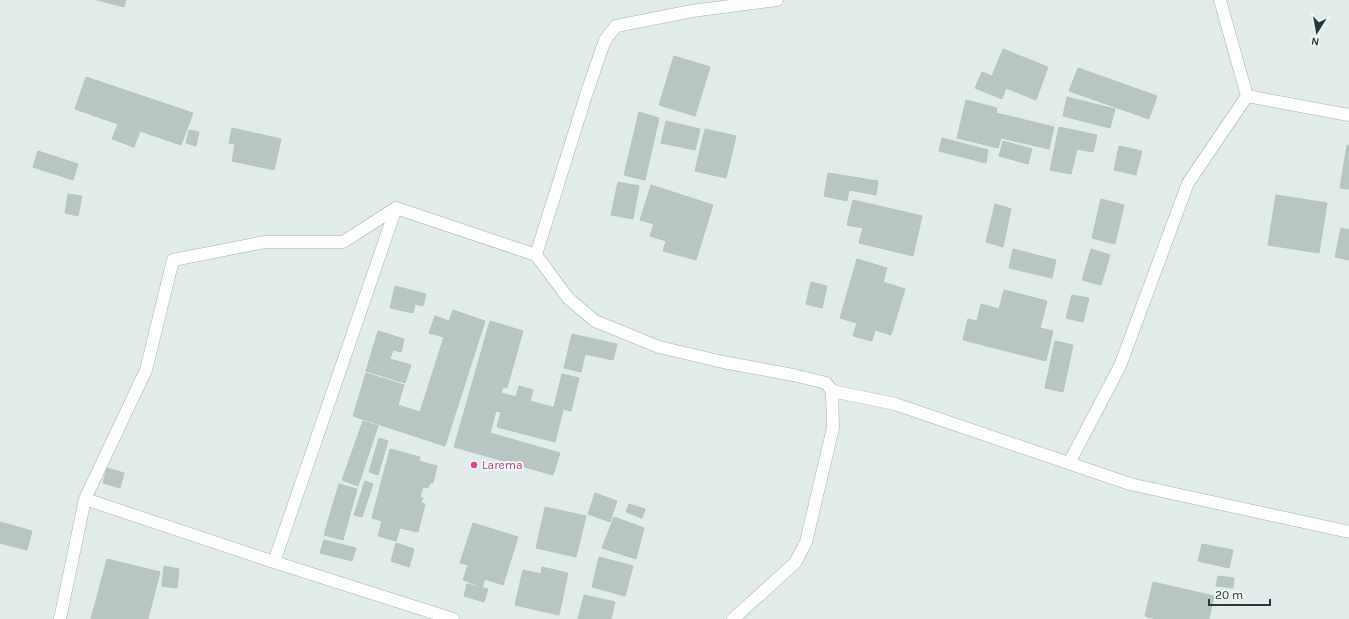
<svg xmlns="http://www.w3.org/2000/svg" width="1349" height="619" font-family="Karla,sans-serif">
	<style>
		.building { fill: #b7c6c2; stroke: #b4c5c1 }
		.lines { fill: none; stroke-linecap: round; stroke-linejoin: round }
		.street-casing { stroke: #a4b3b1; stroke-width: 13 }
		.street { stroke: #fff; stroke-width: 12 }
		.hotel-dot { fill: #d1479c; stroke: #f2f8f6; stroke-width: 1.5 }
		.labels { text-anchor: middle; dominant-baseline: central; stroke-width: 4; stroke-linejoin: round; paint-order: stroke }
		.hotel-label { font-size: 12px; fill: #b23c85; stroke: #f2f8f6; text-anchor: start }
	</style>
	<rect width="100%" height="100%" fill="#e1ebe9"/>
	<path class="building" d="M97,0H126L124,7Z
		M1003,49L1048,67L1036,100L1006,88L1002,99L975,88L982,72L992,76Z
		M674,56L710,67L695,116L659,105Z
		M1078,68L1157,96L1149,119L1069,91Z
		M86,77L193,113L181,145L140,131L134,147L112,139L118,124L75,109Z
		M1067,97L1115,109L1110,128L1063,116Z
		M966,100L997,108L996,113L1054,127L1049,149L1001,138L998,148L957,138Z
		M639,112L659,118L645,180L624,175Z
		M666,121L700,129L695,150L661,143Z
		M1059,127L1097,135L1093,152L1077,149L1071,174L1050,170Z
		M232,128L281,139L274,170L232,161L235,144L229,143Z
		M705,129L736,136L726,178L695,171Z
		M189,130L199,132L196,146L186,143Z
		M942,138L988,150L986,163L939,151Z
		M1003,141L1032,149L1028,164L999,156Z
		M1347,145H1349V189L1340,188Z
		M1119,146L1142,151L1136,175L1114,170Z
		M38,151L78,164L73,180L33,167Z
		M828,173L878,181L876,195L849,190L847,201L824,196Z
		M618,182L639,186L633,219L611,215Z
		M651,185L713,205L696,260L663,251L666,241L650,236L654,224L640,220Z
		M68,194L82,196L78,216L65,213Z
		M1276,195L1327,203L1319,253L1268,245Z
		M1101,199L1124,205L1115,244L1092,238Z
		M853,200L922,216L913,256L859,243L863,228L847,225Z
		M995,204L1011,209L1003,247L986,242Z
		M1341,228L1349,230V260L1335,257Z
		M1013,249L1056,260L1052,278L1009,268Z
		M1091,249L1110,255L1101,285L1082,280Z
		M857,259L887,268L883,282L905,289L891,335L875,330L872,341L853,336L857,323L840,318Z
		M811,282L827,286L822,308L806,304Z
		M395,286L426,294L423,306L415,304L413,313L390,308Z
		M1004,290L1047,301L1040,328L1053,331L1046,361L963,340L968,319L977,321L981,304L999,309Z
		M1072,295L1089,298L1083,322L1066,318Z
		M453,310L485,321L445,446L353,416L366,373L404,385L398,405L420,412L444,337L429,333L435,316L449,321Z
		M490,321L523,331L507,388L503,387L501,393L516,397L519,386L533,390L530,401L563,410L555,442L497,427L501,412L496,411L490,433L560,453L553,475L454,447Z
		M378,331L404,339L401,352L393,350L390,359L411,365L405,383L366,371Z
		M572,334L617,344L613,360L585,354L581,372L564,368Z
		M1055,341L1073,345L1063,392L1045,388Z
		M562,374L579,378L571,411L554,407Z
		M363,421L378,426L358,486L342,480Z
		M379,438L388,441L378,475L369,472Z
		M390,449L420,457L419,461L437,466L433,483H430L428,488L423,487L420,497L423,498L421,503L425,504L418,532L400,528L396,541L378,536L382,521L372,518Z
		M107,468L124,473L120,488L103,483Z
		M365,481L373,484L362,517L354,515Z
		M339,484L357,489L343,540L324,535Z
		M595,493L617,501L610,522L588,514Z
		M629,504L645,509L642,518L626,512Z
		M545,507L586,516L576,557L536,548Z
		M614,517L644,528L636,559L602,548Z
		M0,522L32,531L27,550L0,543Z
		M473,523L518,537L503,585L485,579L482,587L463,580L468,565L460,563Z
		M324,540L356,548L352,561L320,553Z
		M396,543L414,549L409,567L391,561Z
		M1202,544L1233,550L1229,568L1198,561Z
		M599,557L633,566L625,596L592,587Z
		M107,559L160,572L148,619H91Z
		M164,566L179,569L177,588L162,586Z
		M542,567L568,573L559,615L515,605L523,570L541,574Z
		M1218,576L1234,578L1233,588L1216,586Z
		M1153,582L1214,596L1209,619H1157L1145,616Z
		M467,584L488,589L484,602L464,596Z
		M584,595L615,602L611,619H578Z"/>
	<g class="lines">
		<g class="street-casing">
			<path id="street" d="M1247,96L1349,115
				M536,255L568,298L595,321L659,347L723,362L793,375L826,383L832,391L833,428L806,542L795,563L733,619
				M832,391L895,404L1130,484L1349,532
				M1069,463L1120,366L1188,183L1247,96L1220,0
				M85,499L146,370L173,260L265,242H343L396,208
				M274,562L453,619
				M60,619L85,499L274,562L396,208L536,255L587,92L605,40L616,26L692,11L777,0"/>
		</g>
		<use href="#street" class="street"/>
	</g>
	<circle class="hotel-dot" cx="474" cy="465" r="4"/>
	<g class="labels">
		<g class="hotel-label">
			<text x="482" y="465">Larema</text>
		</g>
	</g>
	<g transform="translate(1317 32) rotate(191)" stroke="#f2f8f6" stroke-width="3" paint-order="stroke">
	<path d="M0-3L7 15L0 10L-7 15Z" fill="#223b39"/>
	<text y="-6" font-size="11" font-weight="bold" text-anchor="middle" fill="#223b39">N</text>
	</g>
	<path d="M1209 599v6h61v-6" fill="none" stroke="#223b39" stroke-width="2"/>
	<text x="1215" y="599" font-size="12" fill="#223b39" stroke="#f2f8f6" stroke-width="3" paint-order="stroke">20 m</text>
</svg>
